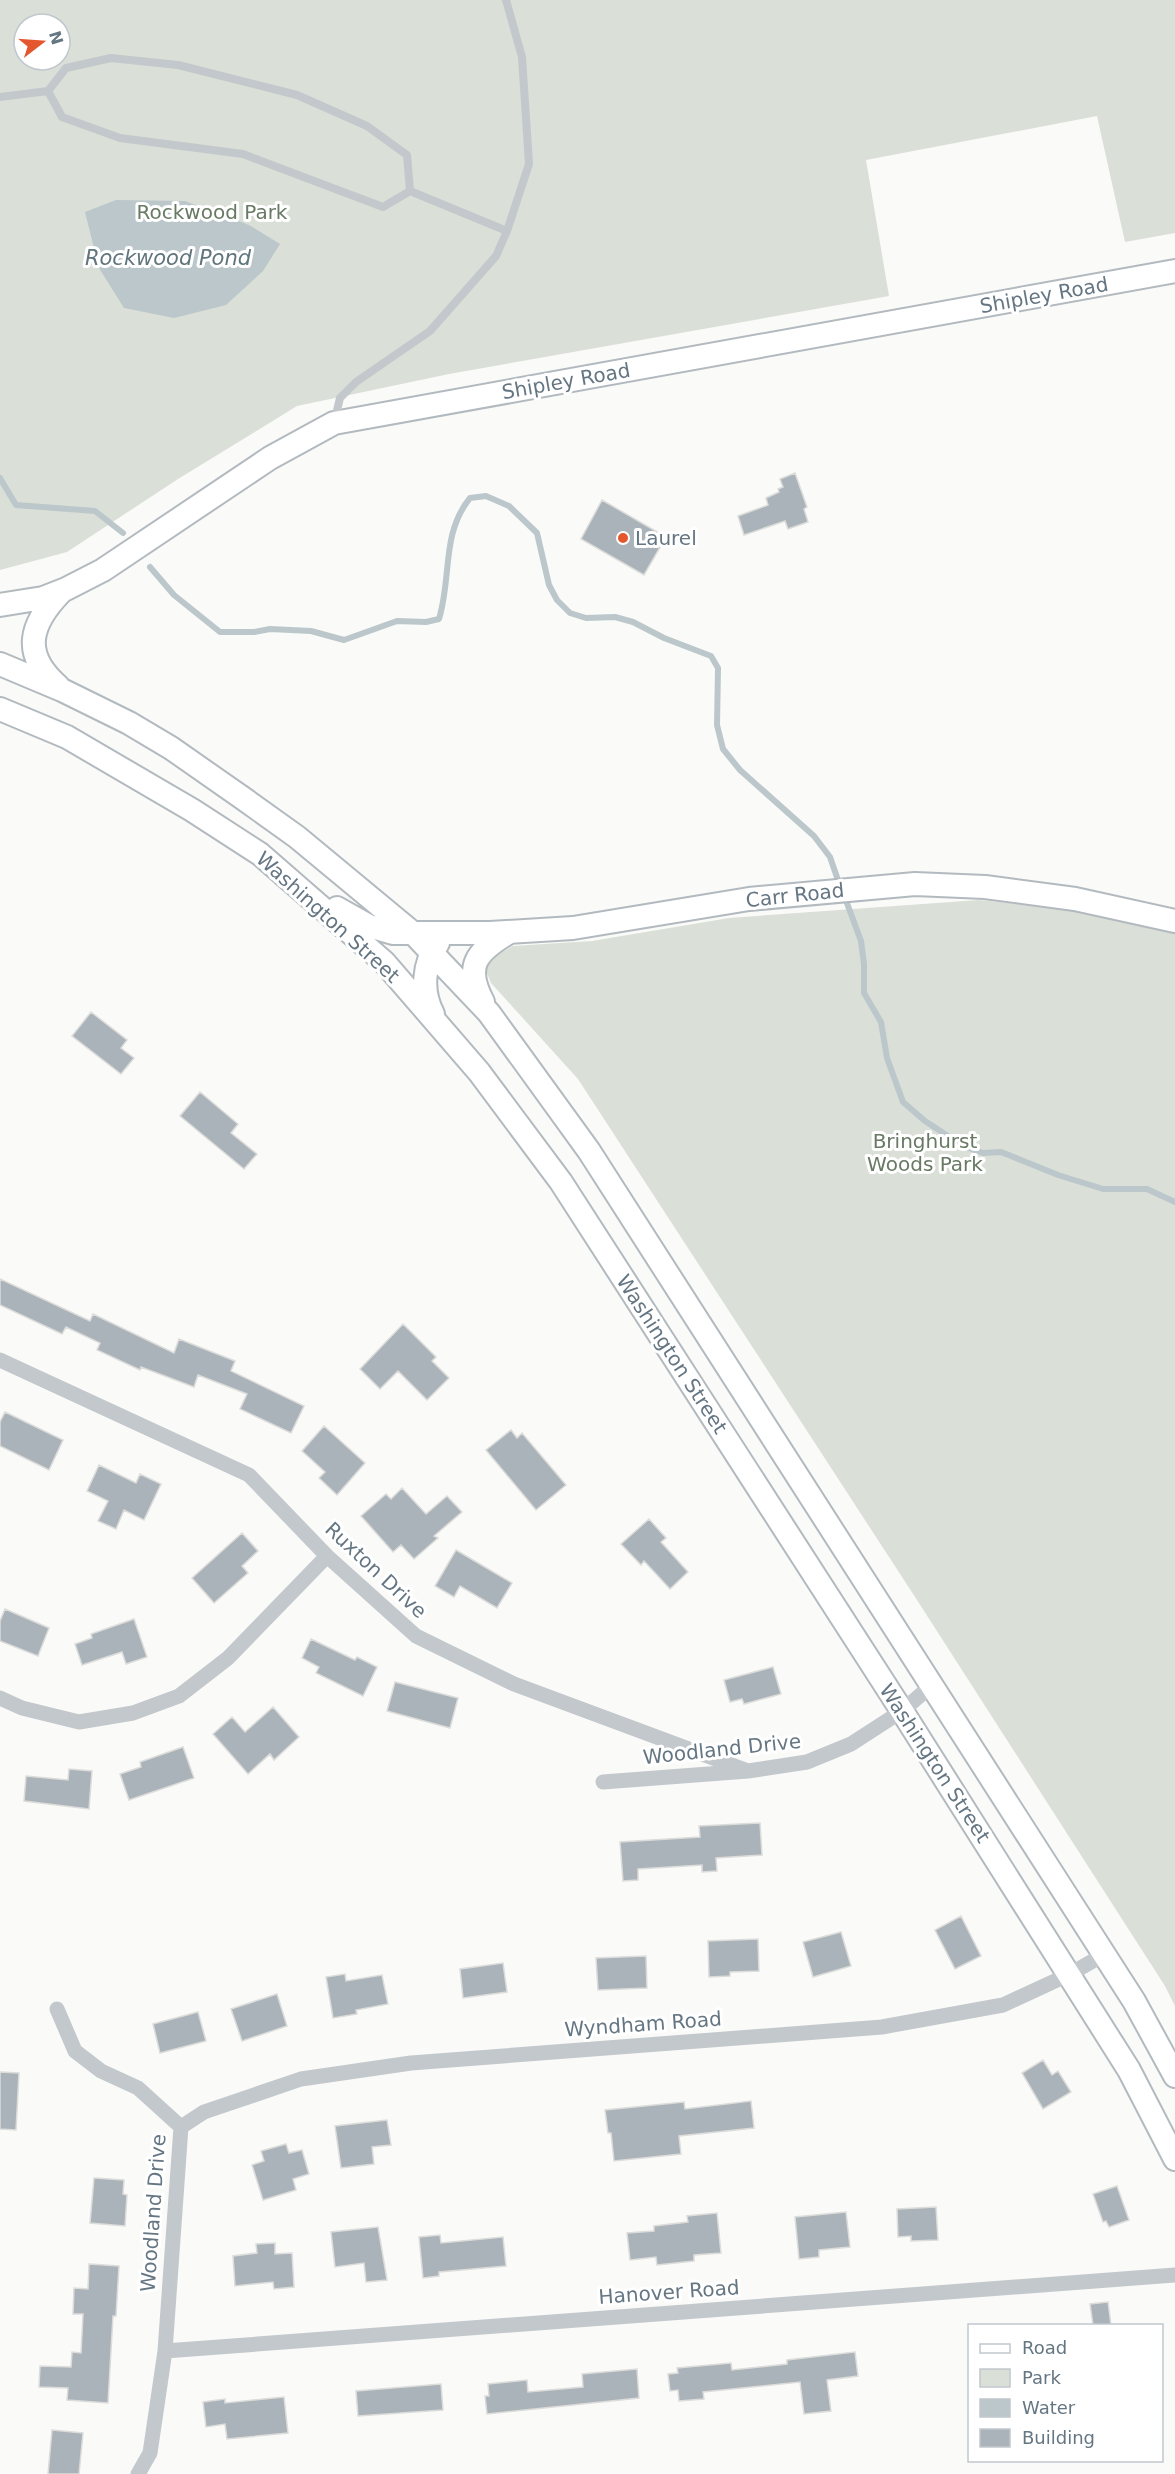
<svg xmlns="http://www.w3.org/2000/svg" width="1175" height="2474" font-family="'DejaVu Sans',sans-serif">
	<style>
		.green { fill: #dadfd7; fill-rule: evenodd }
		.water { fill: #bbc7cb }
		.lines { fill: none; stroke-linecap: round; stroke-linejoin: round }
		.stream { stroke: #bbc7cb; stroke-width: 6 }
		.building { fill: #aab3b9; stroke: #dcdcda; stroke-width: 1.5 }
		.secondary-casing { stroke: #b3babf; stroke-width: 26 }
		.lane { stroke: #c3c8cc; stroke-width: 8 }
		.street { stroke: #c3c8cc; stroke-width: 15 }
		.secondary { stroke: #fff; stroke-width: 22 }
		.poi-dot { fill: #e4572e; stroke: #fff; stroke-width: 2 }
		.labels { text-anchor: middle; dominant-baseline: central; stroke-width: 6; stroke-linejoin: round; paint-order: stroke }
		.park-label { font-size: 20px; fill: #687a64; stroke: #fff }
		.street-label { font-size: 20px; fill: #657683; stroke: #fff }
		.poi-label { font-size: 20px; fill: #657683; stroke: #fff; text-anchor: start }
		.water-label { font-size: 21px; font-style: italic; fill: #60757c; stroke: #fff }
	</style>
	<rect width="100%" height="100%" fill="#fafaf8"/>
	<path class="green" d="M0,0H1175V233L1125,242L1097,116L866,160L889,296L449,374L297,406L178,479L67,552L0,570ZM24,24H60V60H24Z
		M979,900L1078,910L1175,933V2006L1165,1986L917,1600L578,1079L491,983L486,971L490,959L513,946L592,941L729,918Z"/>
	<path class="water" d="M116,200L185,201L249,225L280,244L263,271L226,305L174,318L124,308L99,268L85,212Z"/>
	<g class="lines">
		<path class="stream" d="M0,478L16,505L95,511L123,533
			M150,567L174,595L220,632H254L270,629L311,631L344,640L397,621L426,622L439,619C452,576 441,534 470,498L486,496L509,506L537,533L549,585L557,600L570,613L586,618L615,617L633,622L664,638L711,656L718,668L717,725L723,749L740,770L814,836L830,857L840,886
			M844,895L861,941L864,964V993L881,1022L887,1058L903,1102L925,1121L963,1146L983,1153L1001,1152L1058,1175L1103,1189H1147L1175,1202"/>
	</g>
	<path class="building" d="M795,473L807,507L804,509L808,522L788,529L785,521L744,535L738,516L768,505L766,498L779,492L778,489L783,487L780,479Z
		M602,500L666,537L644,575L581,539Z
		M91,1012L127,1040L121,1048L134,1058L121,1074L72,1036Z
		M200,1092L238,1124L231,1133L257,1154L244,1169L180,1116Z
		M0,1279L90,1321L93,1314L174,1353L179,1339L235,1361L231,1371L304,1406L291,1433L240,1409L247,1394L198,1375L194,1387L141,1367L140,1370L97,1350L100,1343L66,1327L62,1334L0,1305Z
		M403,1324L436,1357L432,1361L449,1378L427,1400L398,1371L380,1389L360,1369Z
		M5,1412L63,1440L49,1470L0,1446V1422Z
		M324,1426L365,1463L337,1495L319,1478L325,1472L302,1451Z
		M511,1430L517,1438L522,1433L566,1485L536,1510L486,1450Z
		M99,1465L136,1483L140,1474L161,1484L144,1520L124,1510L116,1529L98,1521L108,1501L87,1491Z
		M402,1488L426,1514L447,1496L462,1512L434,1536L438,1538L414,1559L401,1545L393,1552L361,1516L386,1494L391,1499Z
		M649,1519L666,1538L661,1542L688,1572L670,1589L644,1561L641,1565L621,1544Z
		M242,1533L258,1551L242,1566L248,1573L214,1603L192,1578Z
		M456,1550L512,1583L497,1608L460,1586L454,1597L435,1586Z
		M5,1609L49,1628L38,1656L0,1641V1621Z
		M134,1619L147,1657L126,1664L122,1652L82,1665L75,1644L92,1638L91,1634Z
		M311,1639L355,1660L357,1657L377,1667L363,1696L316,1673L319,1667L302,1658Z
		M773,1667L781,1694L744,1704L742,1699L730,1702L724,1680Z
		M395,1682L458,1698L450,1728L387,1711Z
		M273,1707L299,1737L274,1760L270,1754L248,1774L213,1734L232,1717L245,1732Z
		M183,1747L194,1778L129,1800L120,1774L141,1767L140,1762Z
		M69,1769L92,1771L89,1809L24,1801L26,1776L68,1780Z
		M760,1823L762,1855L716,1858L717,1871L702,1872V1865L638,1869V1880L623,1881L620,1842L700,1837L699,1826Z
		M961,1916L981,1956L955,1969L935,1930Z
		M841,1932L851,1966L813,1977L803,1942Z
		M758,1939L759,1971L730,1972V1976L709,1977L708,1941Z
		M646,1956L647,1988L598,1990L596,1958Z
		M503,1963L507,1992L463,1998L460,1969Z
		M345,1974L346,1981L382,1975L388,2004L356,2010L357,2014L333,2018L326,1977Z
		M277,1994L287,2026L242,2041L231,2009Z
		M198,2012L206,2041L160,2053L153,2024Z
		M1043,2060L1052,2075L1058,2071L1071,2092L1043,2109L1022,2073Z
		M0,2072L19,2073L16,2130L0,2129Z
		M751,2101L754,2128L679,2136L681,2154L614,2161L611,2133H608L605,2110L684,2102L685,2109Z
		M387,2120L391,2145L372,2147L374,2164L341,2168L335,2126Z
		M286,2144L289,2153L302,2150L309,2174L293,2179L296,2190L263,2200L252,2165L264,2161L261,2151Z
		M94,2178L124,2180L123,2194L127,2195L125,2226L90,2223Z
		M1117,2186L1129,2220L1109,2227L1106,2221L1103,2222L1093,2194Z
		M936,2207L938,2240L911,2241V2236L898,2237L897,2209Z
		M846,2212L850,2247L819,2250V2257L799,2259L795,2217Z
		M717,2213L721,2253L694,2255V2261L657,2265L656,2257L630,2260L627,2233L654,2231V2226L688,2222L687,2216Z
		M378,2227L387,2280L366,2282L364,2263L335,2267L331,2232Z
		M440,2235L441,2243L503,2237L506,2266L439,2272V2276L423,2278L419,2237Z
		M275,2243V2254L292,2253L294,2287L274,2289L273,2282L235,2286L233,2256L257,2253L256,2244Z
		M89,2264L119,2266L116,2316H113L108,2403L67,2400L68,2388L39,2387L40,2366L71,2367L72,2352L81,2353L83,2314H73L74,2288L88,2289Z
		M1108,2302L1111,2325H1093L1090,2304Z
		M855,2352L858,2376L827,2380L831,2411L804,2414L800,2382L703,2392L704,2399L679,2401L678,2390L670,2391L668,2374L678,2373L677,2368L731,2363L732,2370L787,2364V2360Z
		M637,2369L639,2398L487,2414L485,2396H489L488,2384L527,2380L528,2392L583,2387L582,2374Z
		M441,2384L443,2410L358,2416L356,2391Z
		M284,2397L288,2433L227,2439L225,2424L206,2427L203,2402L225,2399V2403Z
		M52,2430L83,2433L79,2474H48Z"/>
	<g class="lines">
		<g class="secondary-casing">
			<path id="secondary" d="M0,605L43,598L66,589L103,570L270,458L334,423L1175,271
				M0,664L62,690L129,723L171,748L244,799L297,837L414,934L489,1013L589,1151L1134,2001L1175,2076
				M58,686C21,654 30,624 61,592
				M0,709L67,737L192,810L260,854L384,962L479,1072L561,1182L902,1711L1129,2070L1175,2159
				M337,908L369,926L393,933H490L573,928L749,899L915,884L985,887L1075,899L1175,921
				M483,1002C464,966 476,952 508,933
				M433,1014C421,991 423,964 438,943"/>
		</g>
		<path class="lane" d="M48,91L66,68L111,58L178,65L297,95L367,126L407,155L410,191
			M0,97L48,91L62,117L120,138L243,154L383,207L410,191L507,231
			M335,419L340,398L356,382L430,331L496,256L507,231L529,164L522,57L506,0"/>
		<path class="street" d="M0,1360L249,1475L327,1556L416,1636L514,1684L748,1771
			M0,1698L22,1708L79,1722L133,1713L179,1696L228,1658L327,1556
			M603,1782L748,1771L807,1762L851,1744L902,1711L932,1685
			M57,2009L75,2051L101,2071L138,2088L181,2127L165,2351L150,2453L138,2474
			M181,2127L204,2112L301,2079L411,2063L882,2027L1003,2005L1070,1974L1105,1954
			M165,2351L1175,2275"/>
		<use href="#secondary" class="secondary"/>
	</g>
	<circle class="poi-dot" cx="623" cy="538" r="6"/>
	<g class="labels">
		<g class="park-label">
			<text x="212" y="212">Rockwood Park</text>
			<text x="925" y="1141">Bringhurst<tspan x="925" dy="23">Woods Park</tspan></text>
		</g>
		<g class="street-label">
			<text transform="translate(1044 295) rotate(-10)">Shipley Road</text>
			<text transform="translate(566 381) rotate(-10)">Shipley Road</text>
			<text transform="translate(795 895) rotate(-6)">Carr Road</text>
			<text transform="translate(328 917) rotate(42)">Washington Street</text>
			<text transform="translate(672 1354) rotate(57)">Washington Street</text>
			<text transform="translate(376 1570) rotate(43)">Ruxton Drive</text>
			<text transform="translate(722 1749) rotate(-6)">Woodland Drive</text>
			<text transform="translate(935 1763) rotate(57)">Washington Street</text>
			<text transform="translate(643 2024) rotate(-4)">Wyndham Road</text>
			<text transform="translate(153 2213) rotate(-86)">Woodland Drive</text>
			<text transform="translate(669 2292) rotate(-4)">Hanover Road</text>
		</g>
		<g class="poi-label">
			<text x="635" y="538">Laurel</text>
		</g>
		<g class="water-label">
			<text x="168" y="258">Rockwood Pond</text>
		</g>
	</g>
	<rect x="968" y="2324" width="195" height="138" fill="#ffffff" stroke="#c1c8cd" stroke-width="1.5"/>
	<rect x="980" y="2344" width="30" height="9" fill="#ffffff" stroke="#c1c8cd" stroke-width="1.5"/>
	<text x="1022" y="2354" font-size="18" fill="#657683">Road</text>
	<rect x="980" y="2369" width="30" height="18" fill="#dadfd7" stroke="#c1c8cd" stroke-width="1.5"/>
	<text x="1022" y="2384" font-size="18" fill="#657683">Park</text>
	<rect x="980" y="2399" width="30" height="18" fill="#bbc7cb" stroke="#c1c8cd" stroke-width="1.5"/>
	<text x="1022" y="2414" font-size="18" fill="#657683">Water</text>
	<rect x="980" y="2429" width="30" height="18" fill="#aab3b9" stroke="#c1c8cd" stroke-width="1.5"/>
	<text x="1022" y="2444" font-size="18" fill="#657683">Building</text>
	<g transform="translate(42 42) rotate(73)"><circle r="28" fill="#ffffff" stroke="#c1c8cd" stroke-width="1.5"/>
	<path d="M0-4.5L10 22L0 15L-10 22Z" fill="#e4572e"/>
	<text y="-9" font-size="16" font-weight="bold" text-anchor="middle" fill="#657683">N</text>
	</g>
</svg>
